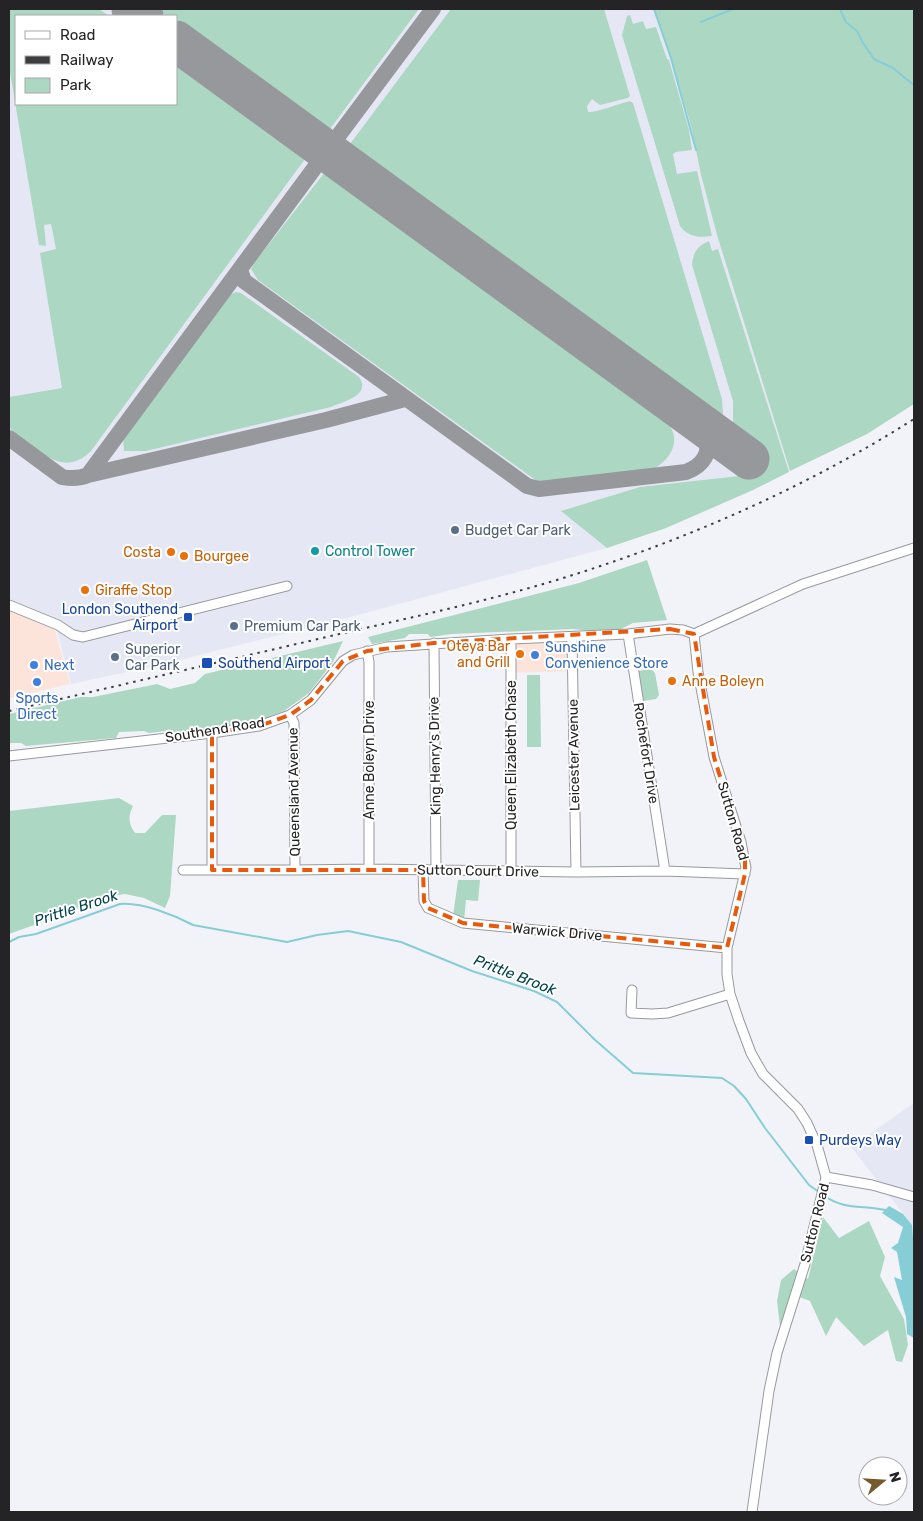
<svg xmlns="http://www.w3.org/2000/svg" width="923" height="1521" font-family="Rubik,sans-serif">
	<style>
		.commercial { fill: #fce4da }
		.built { fill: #e5e8f4; fill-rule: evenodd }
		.green { fill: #acd7c3 }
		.water { fill: #86cdd6 }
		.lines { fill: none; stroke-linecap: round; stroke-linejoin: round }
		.stream { stroke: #86cdd6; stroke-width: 2 }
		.taxiway { stroke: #97989c; stroke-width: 16 }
		.runway { stroke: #97989c; stroke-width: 41 }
		.minor-casing { stroke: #98999e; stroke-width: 11 }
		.minor { stroke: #fff; stroke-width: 9 }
		.rail { stroke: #3c3c3f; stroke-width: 2; stroke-dasharray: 2.5 5; stroke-linecap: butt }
		.marked { fill: none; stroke: #e8590c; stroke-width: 4; stroke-dasharray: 10 6; stroke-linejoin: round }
		.service-dot { fill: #5c6f8a; stroke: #fff; stroke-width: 2 }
		.culture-dot { fill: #0f9aa8; stroke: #fff; stroke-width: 2 }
		.food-dot { fill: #e8710a; stroke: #fff; stroke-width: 2 }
		.transit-dot { fill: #1a4fb4; stroke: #fff; stroke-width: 2 }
		.shop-dot { fill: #3f7fe0; stroke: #fff; stroke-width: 2 }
		.labels { text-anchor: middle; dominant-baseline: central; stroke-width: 4; stroke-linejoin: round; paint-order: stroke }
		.service-label { font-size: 14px; fill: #4e5e75; stroke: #fff; text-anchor: start }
		.culture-label { font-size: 14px; fill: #0d838f; stroke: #fff; text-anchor: start }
		.food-label { font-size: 14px; fill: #c56008; stroke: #fff; text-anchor: start }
		.transit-label { font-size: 14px; fill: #164399; stroke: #fff; text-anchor: start }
		.shop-label { font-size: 14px; fill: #366cbe; stroke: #fff; text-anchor: start }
		.street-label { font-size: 14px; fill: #242426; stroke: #fff }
		.water-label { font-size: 15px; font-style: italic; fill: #00434a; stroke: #fff }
	</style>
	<rect width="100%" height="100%" fill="#f2f3f8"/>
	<path class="commercial" d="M9,610L55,630L70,684L9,698Z
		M572,637L573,671L511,673V639Z"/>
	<path class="built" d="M9,9H653L669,51L691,126L701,175L717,235L790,471L753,490L666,528L607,548L347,618L160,665L71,684L55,623L9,600ZM16,16H176V104H16Z
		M914,1103V1251L912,1225L851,1147Z"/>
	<path class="green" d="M9,9H99L109,16H16V104H176V65L305,159L91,451C68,473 51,460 31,445C23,439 15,434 9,427V397L62,388L40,253L56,249L51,224L44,225L46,246L39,245L9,66Z
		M156,9H419L327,133L176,23V16H167Z
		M451,9H604L630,96L628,98L600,105L592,99L587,106L588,112C599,112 618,104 630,101L633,103L722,399L723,414L721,421L347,148Z
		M653,9H914V404L867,434L790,471L717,235L701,175L691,126L669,51Z
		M630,15L633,24L643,21L646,29L656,27L667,59L669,60L689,130L692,150L676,152L673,154L677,174L697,171L712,236C699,238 688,237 680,226L622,35L627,16Z
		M325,172L670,426C682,445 666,465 648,471L541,484L258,280L251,269L254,263Z
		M709,241L712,251L718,249L789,472L753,490L666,528L607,548L561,511L640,487L739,476L759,450L748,436L733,428V401L692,265C693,253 697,246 709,241Z
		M236,292L241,293L359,377C372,395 343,402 331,407L146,451H124L123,436L227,296Z
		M647,560L667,620L633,623L621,629L598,632L573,629L452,634L430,637L428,634H409L405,638L372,644L368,637L579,583Z
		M343,641L333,662L309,693L284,711L270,716L265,721L185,732L166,731L149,733L144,731L119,732L116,738L26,746L21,743H9V714L81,697H93L157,684L170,689L195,683L205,674Z
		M651,669L655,673L659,695L656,699L643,701L638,671Z
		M527,675H540L541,747H527Z
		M119,798L133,806C128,816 128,823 135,833H145L162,815H176L170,896L165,908L144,898L125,894L99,898L68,913L9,934V811Z
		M458,880H480L478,901L466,900L464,921L453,916Z
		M823,1217L839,1238L869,1221L885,1257L880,1276L904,1319L908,1345L902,1362L896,1361L888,1330L864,1346L836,1317L826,1336L810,1301L799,1297L780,1326L777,1301L781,1280L794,1269L808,1279Z"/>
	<path class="water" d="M889,1206L903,1214L912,1225L914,1251V1338L907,1334L906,1317L894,1277L902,1280L897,1252L891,1248L898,1243L903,1227L882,1213Z"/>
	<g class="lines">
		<path class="stream" d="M654,9L671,58L696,150
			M840,9L846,22L857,31L863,43L874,59L893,68L905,78L914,85
			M701,22L733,9
			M9,942L19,937L36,934L120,904C142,902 174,915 193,925L287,942L317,935L348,931L401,942L472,971L534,991L557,1002L594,1039L633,1073L722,1078L734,1086L746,1099L765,1128L809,1185L819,1192
			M825,1196C843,1210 864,1205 885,1210"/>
		<path class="taxiway" d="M309,138C318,146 322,154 316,166
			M316,166C324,157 334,159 344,163
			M240,270L244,281L527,486L539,489L686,472C702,466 713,453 705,434C703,429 699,425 696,421
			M9,438L62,477C72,479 79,479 88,475L326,420L405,399
			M88,475L327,151L433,9"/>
		<path class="runway" d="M132,9L143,16
			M176,41L749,459"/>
		<g class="minor-casing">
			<path id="minor" d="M9,605L58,625L73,635L83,637L287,586
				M628,634L665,871
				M694,634L698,672L714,757L741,842L746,868L727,948V974L730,994L739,1021L751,1053L763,1074L798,1109L807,1123L817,1145L826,1177L805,1264L777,1353L769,1391L752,1512
				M694,634L803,584L914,548
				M572,637L576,872
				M434,643L436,870
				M367,651L369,662V869
				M290,715L294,723L295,870
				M212,733V870
				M9,756L212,733L259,726L290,715L311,700L343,661L353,655L387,647L511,639L628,634L670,629L683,630L694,634
				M183,870H295L369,869L576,872L665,871L745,874
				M423,870L424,901L428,908L463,923L727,948
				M511,870V639
				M632,990L631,1013L652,1014L668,1013L730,994
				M826,1177L872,1185L914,1197"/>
		</g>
		<use href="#minor" class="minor"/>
		<path class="rail" d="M9,711C112,687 215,663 318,639C399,620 481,603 560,579C684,541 805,488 914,419"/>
	</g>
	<path class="marked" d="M670,629L694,634L714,757L745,858V874L727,948L463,923L428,908L424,901L423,870H212V733L259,726L290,715L311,700L343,661L367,651L434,643Z"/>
	<g class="service-dot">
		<circle cx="455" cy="530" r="5"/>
		<circle cx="234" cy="626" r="5"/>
		<circle cx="115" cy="657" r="5"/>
	</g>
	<circle class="culture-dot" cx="315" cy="551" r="5"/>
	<g class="food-dot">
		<circle cx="171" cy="552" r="5"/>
		<circle cx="184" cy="556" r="5"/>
		<circle cx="85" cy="590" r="5"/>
		<circle cx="520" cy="654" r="5"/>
		<circle cx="672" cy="681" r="5"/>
	</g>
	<g class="transit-dot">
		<rect x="183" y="612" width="10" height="10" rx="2.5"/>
		<rect x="201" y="657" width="12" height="12" rx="2.5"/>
		<rect x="804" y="1135" width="10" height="10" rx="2.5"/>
	</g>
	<g class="shop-dot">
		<circle cx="535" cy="655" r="5"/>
		<circle cx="34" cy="665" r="5"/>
		<circle cx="37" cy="682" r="5"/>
	</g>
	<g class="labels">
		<g class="service-label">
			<text x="465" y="530">Budget Car Park</text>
			<text x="244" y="626">Premium Car Park</text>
			<text x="125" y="649">Superior<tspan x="125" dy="16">Car Park</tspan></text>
		</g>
		<g class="culture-label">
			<text x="325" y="551">Control Tower</text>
		</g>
		<g class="food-label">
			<text x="161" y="552" text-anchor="end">Costa</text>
			<text x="194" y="556">Bourgee</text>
			<text x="95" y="590">Giraffe Stop</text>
			<text x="510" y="646" text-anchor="end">Oteya Bar<tspan x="510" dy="16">and Grill</tspan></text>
			<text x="682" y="681">Anne Boleyn</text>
		</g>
		<g class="transit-label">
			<text x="178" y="609" text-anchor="end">London Southend<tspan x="178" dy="16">Airport</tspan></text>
			<text x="218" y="663">Southend Airport</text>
			<text x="819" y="1140">Purdeys Way</text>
		</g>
		<g class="shop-label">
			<text x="545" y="647">Sunshine<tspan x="545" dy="16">Convenience Store</tspan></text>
			<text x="44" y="665">Next</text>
			<text x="37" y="698" text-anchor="middle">Sports<tspan x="37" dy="16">Direct</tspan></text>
		</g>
		<g class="street-label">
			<text transform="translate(215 730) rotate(-9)">Southend Road</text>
			<text transform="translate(646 753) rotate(81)">Rochefort Drive</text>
			<text transform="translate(511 755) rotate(-90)">Queen Elizabeth Chase</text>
			<text transform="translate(574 755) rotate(-91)">Leicester Avenue</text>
			<text transform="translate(435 756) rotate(-91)">King Henry's Drive</text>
			<text transform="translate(369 760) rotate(-90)">Anne Boleyn Drive</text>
			<text transform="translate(294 792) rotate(-91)">Queensland Avenue</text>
			<text transform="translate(733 821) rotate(74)">Sutton Road</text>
			<text transform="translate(478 871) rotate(1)">Sutton Court Drive</text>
			<text transform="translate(557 932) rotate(5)">Warwick Drive</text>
			<text transform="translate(815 1223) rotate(-76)">Sutton Road</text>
		</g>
		<g class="water-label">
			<text transform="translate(76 908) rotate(-18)">Prittle Brook</text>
			<text transform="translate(515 975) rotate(21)">Prittle Brook</text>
		</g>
	</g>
	<rect width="923" height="1521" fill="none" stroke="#242426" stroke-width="20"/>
	<rect x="15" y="15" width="162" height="90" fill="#ffffff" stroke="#a7a7a8"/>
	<rect x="25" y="31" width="25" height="8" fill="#ffffff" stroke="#a7a7a8"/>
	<text x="60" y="40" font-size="15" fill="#242426">Road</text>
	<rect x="25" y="56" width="25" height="8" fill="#3c3c3f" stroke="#a7a7a8"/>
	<text x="60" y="65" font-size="15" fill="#242426">Railway</text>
	<rect x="25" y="78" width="25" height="15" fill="#acd7c3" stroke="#a7a7a8"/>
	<text x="60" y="90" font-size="15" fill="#242426">Park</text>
	<g transform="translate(883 1481) rotate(72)"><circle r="24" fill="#ffffff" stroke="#a7a7a8"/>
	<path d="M0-4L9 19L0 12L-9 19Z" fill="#765a2d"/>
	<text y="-8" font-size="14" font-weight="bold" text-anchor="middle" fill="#242426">N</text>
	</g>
</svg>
